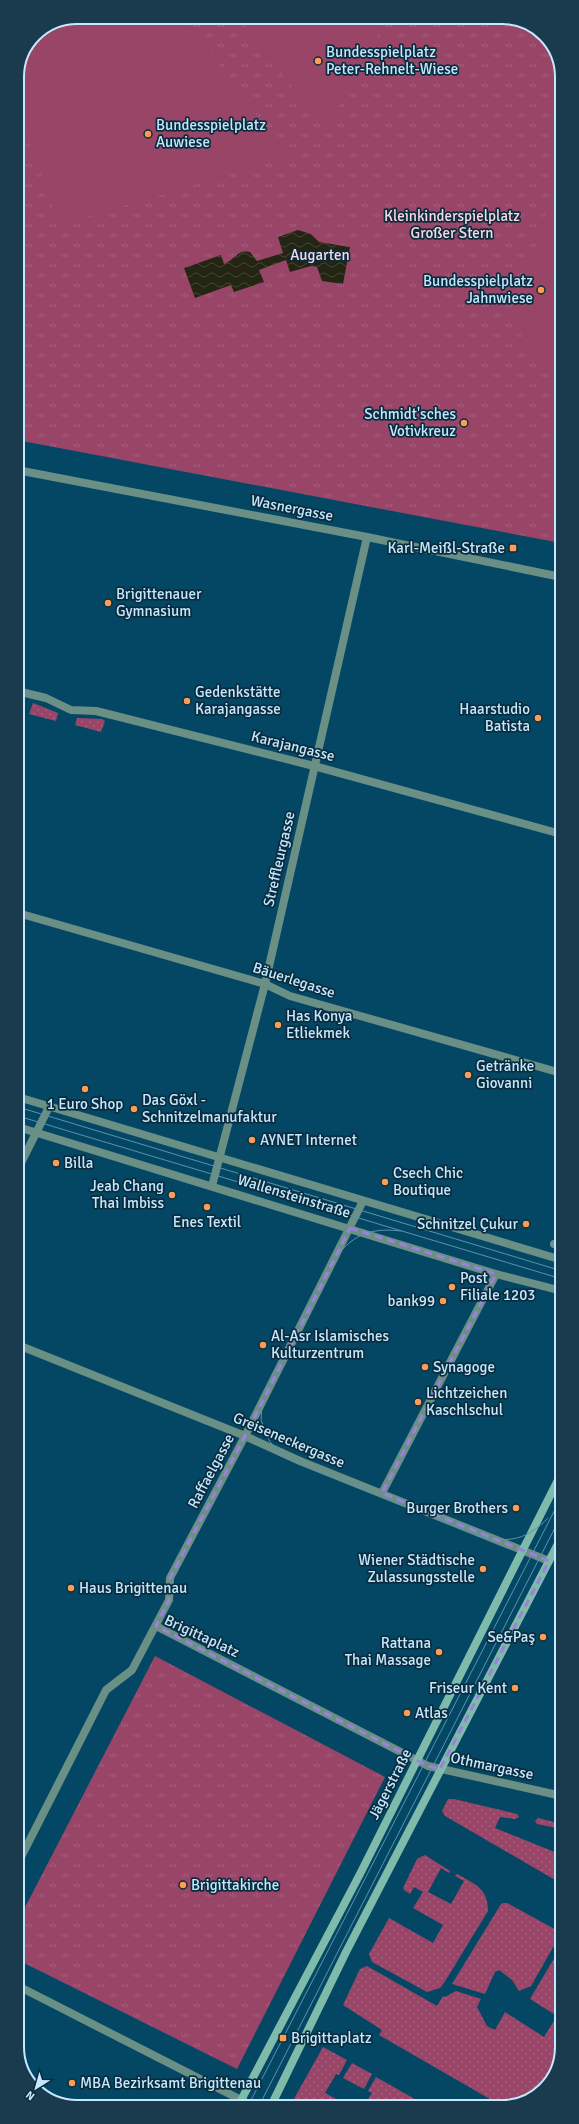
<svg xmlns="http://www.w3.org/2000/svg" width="579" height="2124" font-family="Signika,sans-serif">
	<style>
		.grass { fill: url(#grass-dots) }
		.park { fill: url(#park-tufts) }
		.pitch { fill: #994568 }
		.water { fill: url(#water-waves) }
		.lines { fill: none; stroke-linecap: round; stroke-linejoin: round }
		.pedestrian { stroke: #6a8f85; stroke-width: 8 }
		.minor { stroke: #6a8f85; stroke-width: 8 }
		.tertiary { stroke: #6a8f85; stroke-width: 8 }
		.secondary { stroke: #7ebbaa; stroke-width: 8 }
		.tram { stroke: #5c91ac; stroke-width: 1 }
		.marked { fill: none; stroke: #9c81dc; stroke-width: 3; stroke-dasharray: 8 5; stroke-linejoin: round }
		.poi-dot { fill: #fd9d54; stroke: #0b2c3d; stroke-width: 1.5 }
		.labels { text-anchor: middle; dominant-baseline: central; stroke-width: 3.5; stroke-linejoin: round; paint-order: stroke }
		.poi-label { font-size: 15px; fill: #c4e8ff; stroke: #0b2c3d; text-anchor: start }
		.park-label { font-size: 15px; fill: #fbdae5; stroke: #0b2c3d }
		.street-label { font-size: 15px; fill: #c4e8ff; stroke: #0b2c3d }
		.rim { fill: none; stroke: #c4e8ff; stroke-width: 2 }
	</style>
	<defs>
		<pattern id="grass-dots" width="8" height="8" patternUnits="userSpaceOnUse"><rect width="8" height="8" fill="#994568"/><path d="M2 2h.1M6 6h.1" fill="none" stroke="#a6607f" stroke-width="1.8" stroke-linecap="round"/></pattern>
		<pattern id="park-tufts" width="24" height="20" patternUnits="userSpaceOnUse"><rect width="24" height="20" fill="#994568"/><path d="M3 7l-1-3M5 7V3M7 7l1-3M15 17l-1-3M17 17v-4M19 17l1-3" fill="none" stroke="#a6607f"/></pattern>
		<pattern id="water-waves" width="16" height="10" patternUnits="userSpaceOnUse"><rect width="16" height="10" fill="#242613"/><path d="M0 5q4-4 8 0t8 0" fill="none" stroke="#424636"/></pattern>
	</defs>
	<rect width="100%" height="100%" fill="#044765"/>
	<path class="grass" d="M33,703L58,713L56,721L29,714Z
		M77,718L102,719L105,721L101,732L75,725Z
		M448,1799H454L517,1814L519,1817L515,1819L500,1817L495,1828L562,1855V1884L445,1816L442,1811Z
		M538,1818L562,1824V1829L537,1824L535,1821Z
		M425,1855L450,1871L449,1873L441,1868L428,1892L451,1904L464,1881L455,1876L457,1874C475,1884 488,1888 488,1911L444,1983L440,1988L427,1992L372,1962L369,1954L389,1918L433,1943L443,1925L413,1908L423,1892L414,1887L410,1894L404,1890L403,1888L417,1859Z
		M503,1903H507L560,1932V1935L531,1986L519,1991L512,1980L499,1970L495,1972L485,1994L452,1984L501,1904Z
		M562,1945V2047L549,2084L514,2106H502L379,2035L382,2030L343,2005L360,1969L367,1966L437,2006L443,1996L445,1997L456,1991L481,1999L477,2007L487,2026L495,2030L505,2012L544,2037L557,2016L530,1999Z
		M323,2047L347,2060L339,2075L336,2074L325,2093L349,2106H290Z
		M352,2063L372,2074L364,2089L343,2078Z
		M376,2077L427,2106H364L372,2093L368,2091Z"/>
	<path class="park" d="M77,17H510L542,32L561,65V543L17,440V77L35,34Z
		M155,1656L385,1777L237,2069L18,1960V1921Z"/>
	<path class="pitch" d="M77,17H183L288,157L60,225L17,111V77L35,34Z
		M239,17H387L332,120L319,122Z
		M561,167V368L539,364L512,320Z"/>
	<path class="water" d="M298,230L311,234L319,242L350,247L343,284L322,281L317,267L311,266L290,272L286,260L259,270L264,282L234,292L231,285L195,298L184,268L221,255L224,264C235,260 237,249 250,252L257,261L283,253L278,237Z"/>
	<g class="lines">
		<path class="pedestrian" d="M554,1244L562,1246"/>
		<path class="minor" d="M17,470L367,537L561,577
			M17,691L46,698L71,710L96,711L108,714L314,766L561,834
			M18,913L265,984L290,996L561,1073
			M18,1169L49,1107
			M212,1186L265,984L367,537
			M18,1345L245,1436L300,1461L549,1561
			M382,1493L496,1274
			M156,1626L428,1766L562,1796
			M18,1863L106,1690L132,1670L169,1600L170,1578L245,1436L363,1201
			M18,1986L253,2106"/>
		<path class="tertiary" d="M18,1097L562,1260
			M18,1127L496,1274L562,1291"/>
		<path class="secondary" d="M238,2106L360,1874L562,1472
			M271,2106L346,1952L562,1536"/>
		<path class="tram" d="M18,1107L562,1271
			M18,1116L562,1279
			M401,1231C368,1227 351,1236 332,1262L272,1377L262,1402L261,1420L270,1442L282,1454L295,1461L481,1536C509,1544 528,1539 548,1518
			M248,2106L562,1496
			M259,2106L562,1514"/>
	</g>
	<path class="marked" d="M350,1228L496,1274L382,1493L549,1561L440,1769L428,1766L156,1626L169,1600L170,1578L245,1436Z"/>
	<g class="poi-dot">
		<circle cx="318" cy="61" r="4"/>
		<circle cx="148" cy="134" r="4"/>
		<circle cx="541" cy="290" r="4"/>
		<circle cx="464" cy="423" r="4"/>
		<rect x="509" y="544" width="8" height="8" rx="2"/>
		<circle cx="108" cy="603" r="4"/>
		<circle cx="187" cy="701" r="4"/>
		<circle cx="538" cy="718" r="4"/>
		<circle cx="278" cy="1025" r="4"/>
		<circle cx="468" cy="1075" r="4"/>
		<circle cx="85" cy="1089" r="4"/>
		<circle cx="134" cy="1109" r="4"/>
		<circle cx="252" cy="1140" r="4"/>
		<circle cx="56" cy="1163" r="4"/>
		<circle cx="385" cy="1182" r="4"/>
		<circle cx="172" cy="1195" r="4"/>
		<circle cx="207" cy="1207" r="4"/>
		<circle cx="526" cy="1224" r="4"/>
		<circle cx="452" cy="1287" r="4"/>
		<circle cx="443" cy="1301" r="4"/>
		<circle cx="263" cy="1345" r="4"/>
		<circle cx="425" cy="1367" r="4"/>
		<circle cx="418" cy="1402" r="4"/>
		<circle cx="516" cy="1508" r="4"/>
		<circle cx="483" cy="1569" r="4"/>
		<circle cx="71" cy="1588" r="4"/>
		<circle cx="543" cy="1637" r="4"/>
		<circle cx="439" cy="1652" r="4"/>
		<circle cx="515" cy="1688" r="4"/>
		<circle cx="407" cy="1713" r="4"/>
		<circle cx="183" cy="1885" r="4"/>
		<rect x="279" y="2034" width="8" height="8" rx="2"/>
		<circle cx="72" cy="2083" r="4"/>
	</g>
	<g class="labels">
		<g class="poi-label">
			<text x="326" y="52">Bundesspielplatz<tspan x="326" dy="17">Peter-Rehnelt-Wiese</tspan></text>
			<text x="156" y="125">Bundesspielplatz<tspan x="156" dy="17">Auwiese</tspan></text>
			<text x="533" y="281" text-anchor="end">Bundesspielplatz<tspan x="533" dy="17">Jahnwiese</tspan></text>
			<text x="456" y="414" text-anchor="end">Schmidt'sches<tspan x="456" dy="17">Votivkreuz</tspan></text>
			<text x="505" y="548" text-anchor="end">Karl-Meißl-Straße</text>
			<text x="116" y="594">Brigittenauer<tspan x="116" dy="17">Gymnasium</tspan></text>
			<text x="195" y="692">Gedenkstätte<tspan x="195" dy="17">Karajangasse</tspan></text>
			<text x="530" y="709" text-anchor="end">Haarstudio<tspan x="530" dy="17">Batista</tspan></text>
			<text x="286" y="1016">Has Konya<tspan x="286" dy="17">Etliekmek</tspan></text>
			<text x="476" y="1066">Getränke<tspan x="476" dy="17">Giovanni</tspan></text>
			<text x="142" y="1100">Das Göxl -<tspan x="142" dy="17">Schnitzelmanufaktur</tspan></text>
			<text x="85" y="1104" text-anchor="middle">1 Euro Shop</text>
			<text x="260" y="1140">AYNET Internet</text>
			<text x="64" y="1163">Billa</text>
			<text x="393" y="1173">Csech Chic<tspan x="393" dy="17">Boutique</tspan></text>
			<text x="164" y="1186" text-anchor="end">Jeab Chang<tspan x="164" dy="17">Thai Imbiss</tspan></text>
			<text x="207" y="1222" text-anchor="middle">Enes Textil</text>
			<text x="518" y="1224" text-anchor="end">Schnitzel Çukur</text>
			<text x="460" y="1278">Post<tspan x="460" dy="17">Filiale 1203</tspan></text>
			<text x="435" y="1301" text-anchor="end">bank99</text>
			<text x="271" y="1336">Al-Asr Islamisches<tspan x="271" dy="17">Kulturzentrum</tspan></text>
			<text x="433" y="1367">Synagoge</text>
			<text x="426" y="1393">Lichtzeichen<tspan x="426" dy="17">Kaschlschul</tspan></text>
			<text x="508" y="1508" text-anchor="end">Burger Brothers</text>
			<text x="475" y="1560" text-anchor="end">Wiener Städtische<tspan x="475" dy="17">Zulassungsstelle</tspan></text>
			<text x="79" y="1588">Haus Brigittenau</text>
			<text x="535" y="1637" text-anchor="end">Se&amp;Paş</text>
			<text x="431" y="1643" text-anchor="end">Rattana<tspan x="431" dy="17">Thai Massage</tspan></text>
			<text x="507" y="1688" text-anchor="end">Friseur Kent</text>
			<text x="415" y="1713">Atlas</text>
			<text x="191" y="1885">Brigittakirche</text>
			<text x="291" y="2038">Brigittaplatz</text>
			<text x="80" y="2083">MBA Bezirksamt Brigittenau</text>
		</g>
		<g class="park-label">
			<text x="452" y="216">Kleinkinderspielplatz<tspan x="452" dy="17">Großer Stern</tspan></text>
			<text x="320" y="255">Augarten</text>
		</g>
		<g class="street-label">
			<text transform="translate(292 508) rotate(11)">Wasnergasse</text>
			<text transform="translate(293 746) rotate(14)">Karajangasse</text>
			<text transform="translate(279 859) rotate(-77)">Streffleurgasse</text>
			<text transform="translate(294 980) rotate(18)">Bäuerlegasse</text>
			<text transform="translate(294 1196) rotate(17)">Wallensteinstraße</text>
			<text transform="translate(289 1440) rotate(23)">Greiseneckergasse</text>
			<text transform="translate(211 1471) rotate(-62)">Raffaelgasse</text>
			<text transform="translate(202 1636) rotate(25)">Brigittaplatz</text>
			<text transform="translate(492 1766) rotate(12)">Othmargasse</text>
			<text transform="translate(390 1784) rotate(-63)">Jägerstraße</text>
		</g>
	</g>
	<path d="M0 0H579V2124H0ZM77 24H502A53 53 0 0 1 555 77V2047A53 53 0 0 1 502 2100H77A53 53 0 0 1 24 2047V77A53 53 0 0 1 77 24Z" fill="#1a3b4d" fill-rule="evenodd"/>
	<path class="rim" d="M77 24H502A53 53 0 0 1 555 77V2047A53 53 0 0 1 502 2100H77A53 53 0 0 1 24 2047V77A53 53 0 0 1 77 24Z"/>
	<g transform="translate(36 2088) rotate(217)" stroke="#0b2c3d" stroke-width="3" paint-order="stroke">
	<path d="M0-3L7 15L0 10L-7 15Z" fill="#c4e8ff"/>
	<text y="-6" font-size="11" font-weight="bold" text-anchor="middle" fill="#c4e8ff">N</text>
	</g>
</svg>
